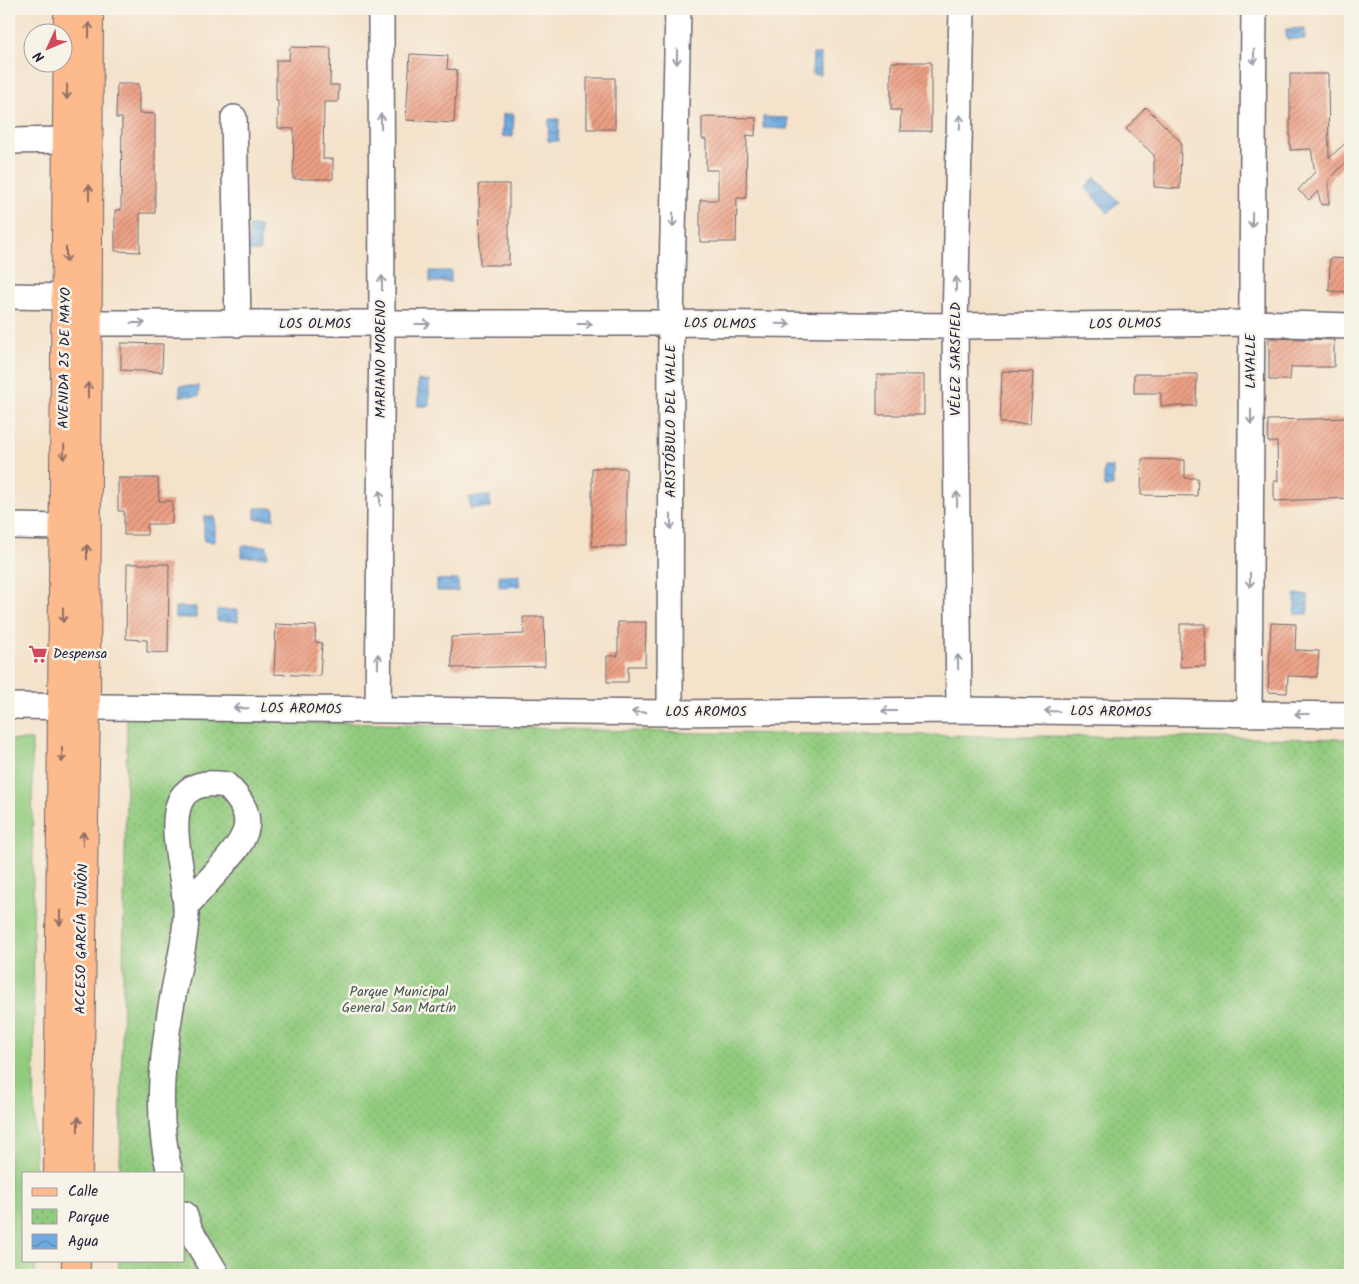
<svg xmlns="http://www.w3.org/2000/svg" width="1359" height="1284" font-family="Kalam,sans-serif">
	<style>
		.grass { fill: #91cb7e; stroke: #5a765c }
		.park { fill: url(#park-dots); stroke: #5a765c }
		.water { fill: url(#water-waves); stroke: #49668e }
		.building { fill: url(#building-hatch) }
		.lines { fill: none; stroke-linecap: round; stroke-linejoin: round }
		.minor-casing { stroke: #6c656d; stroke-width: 28 }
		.major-casing { stroke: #6c656d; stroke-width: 30 }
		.minor { stroke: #fff; stroke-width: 25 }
		.major { stroke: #fcba8d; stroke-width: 28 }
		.oneway { stroke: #8f6e64 }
		.oneway2 { stroke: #9c9ca7 }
		.labels { text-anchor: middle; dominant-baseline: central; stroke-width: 5; stroke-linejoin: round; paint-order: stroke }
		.street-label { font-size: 14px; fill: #22223b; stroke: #f7f3e8 }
		.poi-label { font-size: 14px; fill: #22223b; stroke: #f7f3e8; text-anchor: start }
		.park-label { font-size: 14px; fill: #43554f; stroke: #f7f3e8 }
	</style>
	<defs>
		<pattern id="park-dots" width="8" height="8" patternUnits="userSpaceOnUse" patternTransform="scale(1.25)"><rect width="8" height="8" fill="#91cb7e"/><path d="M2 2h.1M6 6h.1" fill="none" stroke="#7dae6e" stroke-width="1.8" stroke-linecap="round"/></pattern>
		<pattern id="water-waves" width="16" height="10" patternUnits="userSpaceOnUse" patternTransform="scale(1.25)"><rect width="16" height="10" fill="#70aae0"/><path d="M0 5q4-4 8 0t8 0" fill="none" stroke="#5c8ab7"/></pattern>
		<pattern id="building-hatch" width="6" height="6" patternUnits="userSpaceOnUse" patternTransform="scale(1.25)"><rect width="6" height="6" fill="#eda085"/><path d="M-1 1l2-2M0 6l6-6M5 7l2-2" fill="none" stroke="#c0826e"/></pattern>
	</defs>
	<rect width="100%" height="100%" fill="#f7f3e8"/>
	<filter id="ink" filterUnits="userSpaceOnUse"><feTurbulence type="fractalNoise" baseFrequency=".02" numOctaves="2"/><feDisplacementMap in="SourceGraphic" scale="10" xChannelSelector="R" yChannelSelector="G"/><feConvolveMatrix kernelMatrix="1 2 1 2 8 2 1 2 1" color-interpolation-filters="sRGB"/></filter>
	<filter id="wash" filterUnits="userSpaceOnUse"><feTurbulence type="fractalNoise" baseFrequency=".0096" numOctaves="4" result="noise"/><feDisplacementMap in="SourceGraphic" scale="20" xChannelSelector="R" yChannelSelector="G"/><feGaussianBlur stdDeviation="1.12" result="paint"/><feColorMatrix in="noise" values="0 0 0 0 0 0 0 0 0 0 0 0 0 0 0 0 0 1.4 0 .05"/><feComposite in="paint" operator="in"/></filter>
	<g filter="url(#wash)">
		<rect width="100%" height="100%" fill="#f4e2ca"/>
		<path class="grass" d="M9,740H32L35,1173H24V1260H35V1275H9Z"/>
		<path class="park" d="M127,717L705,733L1350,739V1275H118L119,1260H184V1173H120Z"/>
		<path class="water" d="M1305,28V39H1286V29Z
			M813,54H821V75L812,74Z
			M503,114H514L513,137L502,136Z
			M763,117L788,118V129L763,128Z
			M549,119H559L558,141H548Z
			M1095,177L1119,202L1108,213L1085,187Z
			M249,226H260V251H249Z
			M430,271H451V282H430Z
			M418,380L429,381V406H418Z
			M180,386H199V396H180Z
			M1104,467H1113V487H1104Z
			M490,496V508H470L469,497Z
			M255,508H274V519H255Z
			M204,517H215V542L204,541Z
			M242,546H267L268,557H242Z
			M499,575H520V586L499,587Z
			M458,579V591H437V580Z
			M1295,594L1308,595V614H1295Z
			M175,607H196V618H175Z
			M217,610H238V621H217Z"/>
		<g id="blocks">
			<path class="building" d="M290,47L331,48L330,85H339L338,102H324L323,159H333V179H293L294,129L278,128V101H276V60H289Z
				M410,54L448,56L447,69L457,70L454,123L406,120Z
				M891,62H931V131H900L901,110H891Z
				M1290,74H1328L1329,158L1350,139V158L1329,180V204L1321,205L1318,191L1309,200L1298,190L1315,172L1311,149L1290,150Z
				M587,78H615V129H587Z
				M117,84H139V113L155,114V213H140V252L115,251V210H121L122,118H116Z
				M1146,107L1181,142L1180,189L1154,187V155L1126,129Z
				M702,117L756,118L755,136L747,135L746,198H737L736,242H700V200H718V170H706V139H702Z
				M479,184H509V265H480Z
				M1330,258L1350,259V292L1329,291Z
				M1269,338L1334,340V367H1291L1290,380H1269Z
				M121,343L163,344L162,372L121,370Z
				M1002,371L1033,372L1030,424L1000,423Z
				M1134,374H1197L1196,406H1161V393H1134Z
				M877,375H924V415H877Z
				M1350,418V498L1274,501V481H1278L1277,442H1268V420Z
				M1142,459L1185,460V478H1198L1197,496L1141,495Z
				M592,468H626V546H592Z
				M118,478H158L159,501H172V524H147V535H124V511H118Z
				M127,564H169L168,653L147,652V640L126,639Z
				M523,617H544L545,666L452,668L451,637L524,634Z
				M618,622H646L645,666H628V682H607V656H618Z
				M1271,623L1296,624L1295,650L1319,651L1317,677L1288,676L1287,693L1268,692Z
				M276,624L316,626L315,642L322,643L320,676L274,674Z
				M1180,624H1205L1206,666L1180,667Z"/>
		</g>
	</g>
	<g filter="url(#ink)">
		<use href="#blocks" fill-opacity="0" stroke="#6c656d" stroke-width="1"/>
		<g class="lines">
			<g class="minor-casing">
				<path id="minor" d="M234,118L238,324
					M9,141L67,140
					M9,296L66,297
					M89,323H671L955,326L1252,323L1350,326
					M9,526L64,527
					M9,706L670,713L959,710L1350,715
					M378,710L382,324L381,9
					M959,710L955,326L962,9
					M670,713L671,323L678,9
					M1249,714L1254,9
					M170,1173C155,1115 162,1055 173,996C178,967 187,937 186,907C185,879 165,818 184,795C195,782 211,783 226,785C261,818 247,838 220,868C209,881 197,893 186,906
					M184,1214L190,1230L217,1275"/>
			</g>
			<g class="major-casing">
				<path id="major" d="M58,1173L68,9
					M78,1173L86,706L89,9
					M76,1275V1260"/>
			</g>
			<use href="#minor" class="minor"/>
			<use href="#major" class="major"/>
		</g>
		<defs><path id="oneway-shaft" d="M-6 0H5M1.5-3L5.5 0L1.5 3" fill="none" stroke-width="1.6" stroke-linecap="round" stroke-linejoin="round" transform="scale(1.25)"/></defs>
		<g class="oneway">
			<use href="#oneway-shaft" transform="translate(89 30) rotate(-90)"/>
			<use href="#oneway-shaft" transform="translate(67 92) rotate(91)"/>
			<use href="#oneway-shaft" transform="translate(89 192) rotate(-90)"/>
			<use href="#oneway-shaft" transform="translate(66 255) rotate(90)"/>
			<use href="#oneway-shaft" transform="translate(88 390) rotate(-90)"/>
			<use href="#oneway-shaft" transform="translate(64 452) rotate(91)"/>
			<use href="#oneway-shaft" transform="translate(87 552) rotate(-90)"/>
			<use href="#oneway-shaft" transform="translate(63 615) rotate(90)"/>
			<use href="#oneway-shaft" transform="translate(62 755) rotate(90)"/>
			<use href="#oneway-shaft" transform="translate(83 839) rotate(-89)"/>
			<use href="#oneway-shaft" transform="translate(60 918) rotate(90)"/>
			<use href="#oneway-shaft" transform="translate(78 1124) rotate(-89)"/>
		</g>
		<g class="oneway2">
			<use href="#oneway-shaft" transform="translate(677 57) rotate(91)"/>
			<use href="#oneway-shaft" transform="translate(1254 57) rotate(91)"/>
			<use href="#oneway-shaft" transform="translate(381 121) rotate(-90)"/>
			<use href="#oneway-shaft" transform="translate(960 122) rotate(-89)"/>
			<use href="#oneway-shaft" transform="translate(673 220) rotate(91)"/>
			<use href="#oneway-shaft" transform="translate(1252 220) rotate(91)"/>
			<use href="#oneway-shaft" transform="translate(382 283) rotate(-90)"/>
			<use href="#oneway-shaft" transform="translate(956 284) rotate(-89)"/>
			<use href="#oneway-shaft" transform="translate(138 323)"/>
			<use href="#oneway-shaft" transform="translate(423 324)"/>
			<use href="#oneway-shaft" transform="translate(585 324)"/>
			<use href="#oneway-shaft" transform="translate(783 324) rotate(1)"/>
			<use href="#oneway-shaft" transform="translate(1251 417) rotate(90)"/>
			<use href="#oneway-shaft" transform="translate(380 498) rotate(-89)"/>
			<use href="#oneway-shaft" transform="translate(957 499) rotate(-91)"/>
			<use href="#oneway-shaft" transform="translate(671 522) rotate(90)"/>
			<use href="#oneway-shaft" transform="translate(1250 580) rotate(90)"/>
			<use href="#oneway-shaft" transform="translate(378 661) rotate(-89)"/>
			<use href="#oneway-shaft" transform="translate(958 662) rotate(-91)"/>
			<use href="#oneway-shaft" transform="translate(241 708) rotate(-179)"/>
			<use href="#oneway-shaft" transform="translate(889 711) rotate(180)"/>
			<use href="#oneway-shaft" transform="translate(1052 711) rotate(-179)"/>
			<use href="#oneway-shaft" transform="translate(639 712) rotate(-179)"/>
			<use href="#oneway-shaft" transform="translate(1302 714) rotate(-180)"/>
		</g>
	</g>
	<defs>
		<g id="supermarket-bare" transform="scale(1.5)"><path d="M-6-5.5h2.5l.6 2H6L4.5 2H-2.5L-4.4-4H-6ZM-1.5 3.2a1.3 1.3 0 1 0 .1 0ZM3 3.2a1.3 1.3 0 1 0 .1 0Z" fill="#d1495b" stroke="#f7f3e8" stroke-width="2.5" paint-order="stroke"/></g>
	</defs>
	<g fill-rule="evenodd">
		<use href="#supermarket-bare" x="38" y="654"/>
	</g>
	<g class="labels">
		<g class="street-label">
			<text x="315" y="324">LOS OLMOS</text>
			<text transform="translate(720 324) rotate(1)">LOS OLMOS</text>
			<text transform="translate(1125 324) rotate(-1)">LOS OLMOS</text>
			<text transform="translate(65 358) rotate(-89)">AVENIDA 25 DE MAYO</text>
			<text transform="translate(381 359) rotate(-90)">MARIANO MORENO</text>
			<text transform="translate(956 359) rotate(-90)">VÉLEZ SARSFIELD</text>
			<text transform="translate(1251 361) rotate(-90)">LAVALLE</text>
			<text transform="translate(671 421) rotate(-90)">ARISTÓBULO DEL VALLE</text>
			<text transform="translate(301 709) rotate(1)">LOS AROMOS</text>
			<text x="706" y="712">LOS AROMOS</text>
			<text transform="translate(1111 712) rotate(1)">LOS AROMOS</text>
			<text transform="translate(82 939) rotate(-89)">ACCESO GARCÍA TUÑÓN</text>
		</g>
		<g class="poi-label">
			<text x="53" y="654">Despensa</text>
		</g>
		<g class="park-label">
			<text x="399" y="992">Parque Municipal<tspan x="399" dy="16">General San Martín</tspan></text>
		</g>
	</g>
	<rect width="1359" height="1284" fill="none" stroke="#f7f3e8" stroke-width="30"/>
	<rect x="22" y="1172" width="162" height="90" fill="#f7f3e8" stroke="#a29fa3"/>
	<rect x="32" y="1188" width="25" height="8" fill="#fcba8d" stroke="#a29fa3"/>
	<text x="68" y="1196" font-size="15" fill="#22223b">Calle</text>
	<rect x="32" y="1209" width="25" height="15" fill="url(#park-dots)" stroke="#a29fa3"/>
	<text x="68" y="1222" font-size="15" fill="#22223b">Parque</text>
	<rect x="32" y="1234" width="25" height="15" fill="url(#water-waves)" stroke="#a29fa3"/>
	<text x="68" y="1246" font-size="15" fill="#22223b">Agua</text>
	<g transform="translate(48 48) rotate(226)"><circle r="24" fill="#f7f3e8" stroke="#a29fa3"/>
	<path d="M0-4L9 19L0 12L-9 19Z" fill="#d1495b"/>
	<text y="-8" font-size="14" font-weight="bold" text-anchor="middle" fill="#22223b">N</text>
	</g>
</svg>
